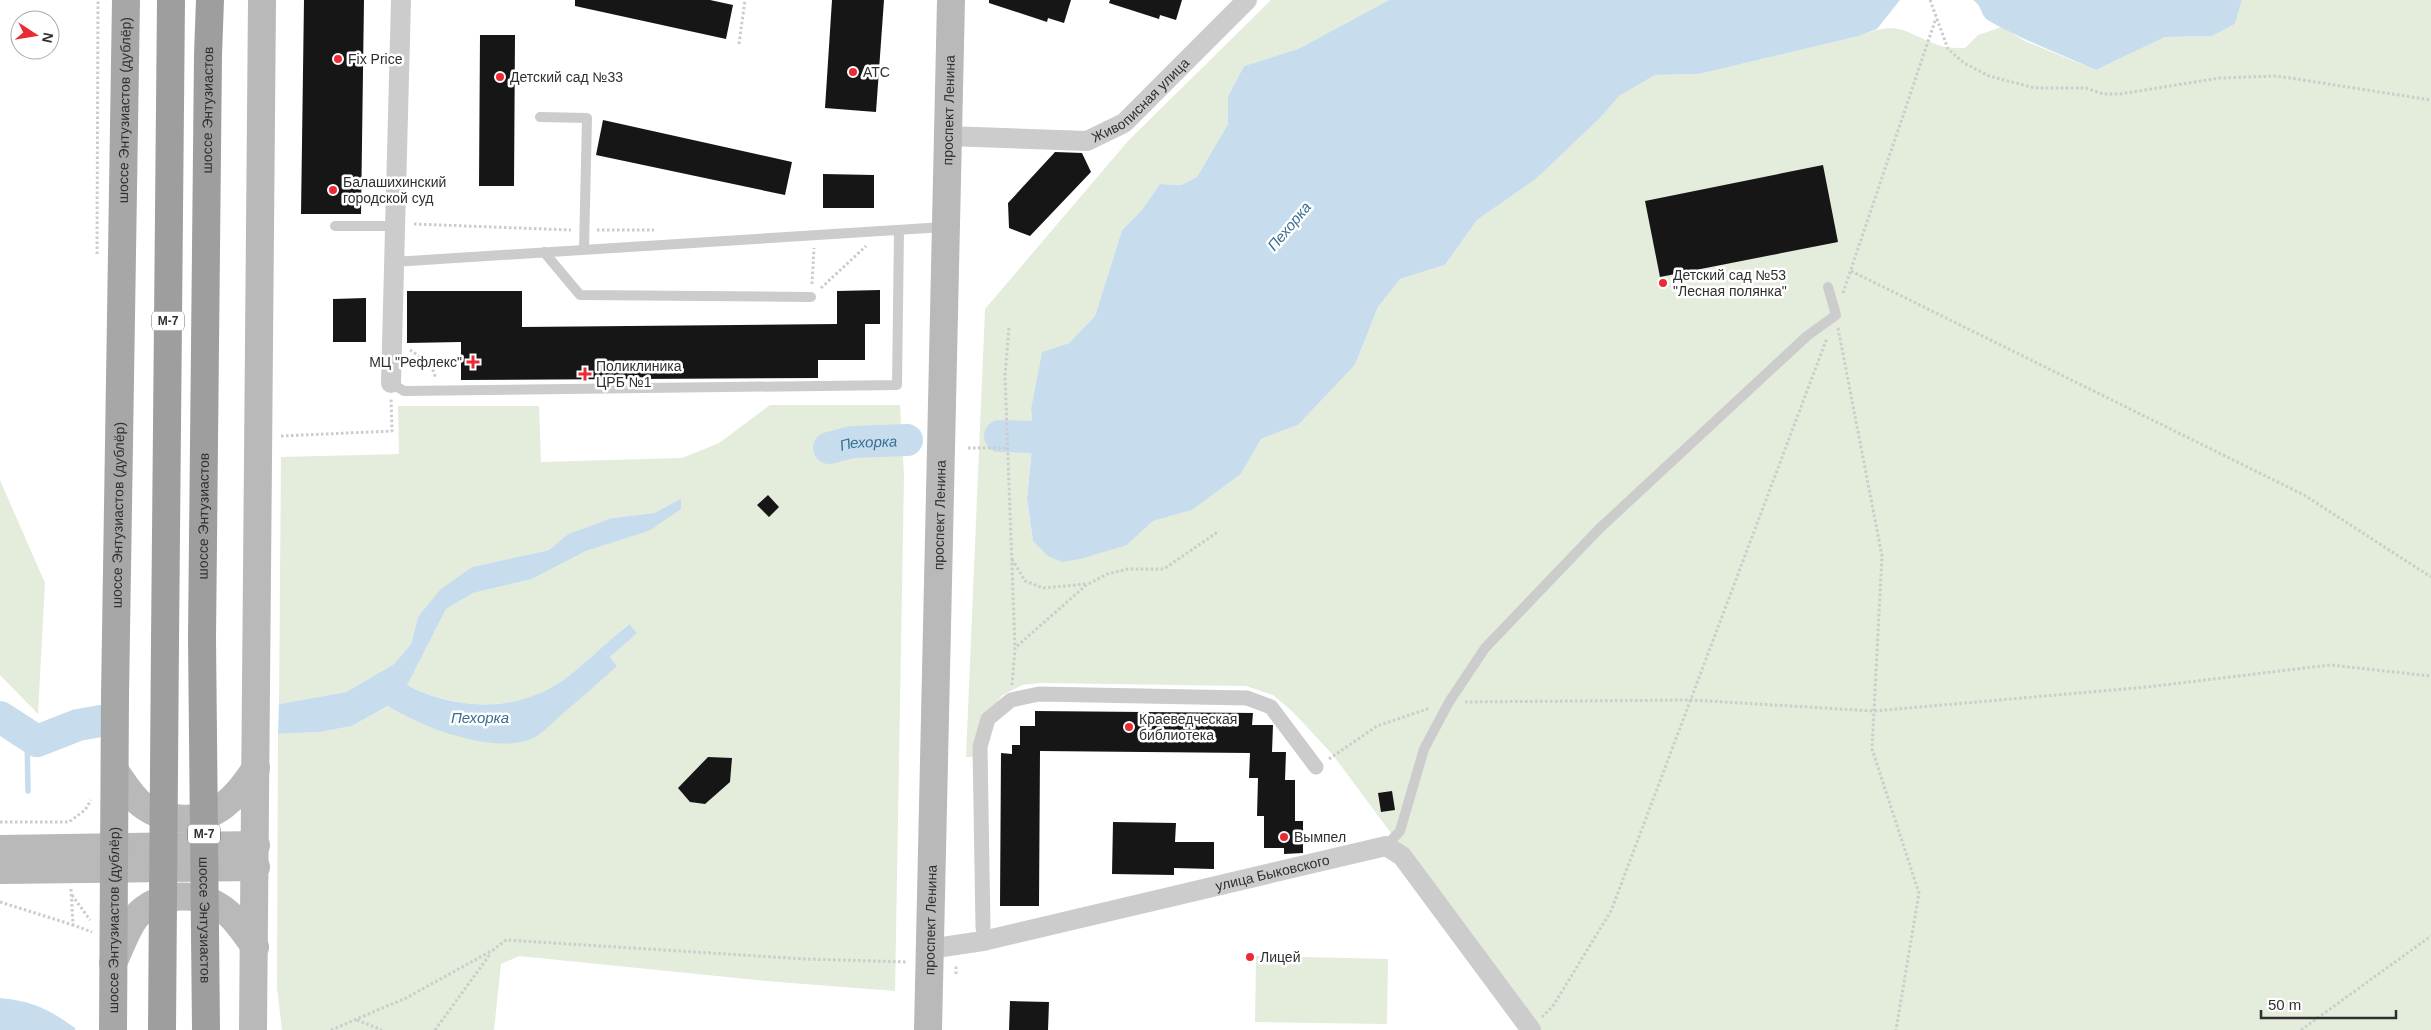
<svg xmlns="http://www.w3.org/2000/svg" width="2431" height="1030" font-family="Helvetica,sans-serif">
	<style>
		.green { fill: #e4ecdc }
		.water { fill: #c7dded }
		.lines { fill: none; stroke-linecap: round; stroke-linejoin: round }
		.stream { stroke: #c7dded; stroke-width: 5.5 }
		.river { stroke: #c7dded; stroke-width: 32 }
		.building { fill: #161616 }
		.path { stroke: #ccc; stroke-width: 3; stroke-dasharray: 2.5 2.5; stroke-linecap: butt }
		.service { stroke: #ccc; stroke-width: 10 }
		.pedestrian { stroke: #ccc; stroke-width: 15 }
		.minor { stroke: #ccc; stroke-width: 20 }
		.secondary { stroke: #b9b9b9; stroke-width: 28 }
		.primary { stroke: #a7a7a7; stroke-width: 28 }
		.trunk { stroke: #9e9e9e; stroke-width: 28 }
		.trunk-bridge { stroke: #9e9e9e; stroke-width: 28 }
		.poi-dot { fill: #ec2a33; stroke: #fff; stroke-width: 2 }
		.labels { text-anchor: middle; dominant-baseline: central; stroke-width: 5; stroke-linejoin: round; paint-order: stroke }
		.shield { fill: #fff; stroke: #6d6d6d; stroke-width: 1 }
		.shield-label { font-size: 12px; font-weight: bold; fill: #2f2f2f }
		.poi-label { font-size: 14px; fill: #2f2f2f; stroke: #fff; text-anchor: start }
		.street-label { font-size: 14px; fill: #2f2f2f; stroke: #fff }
		.water-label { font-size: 15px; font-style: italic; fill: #396f94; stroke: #fff }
	</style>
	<rect width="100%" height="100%" fill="#fff"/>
	<path class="green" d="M1271,0H1389L1298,49L1244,66L1228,96V124L1197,177L1181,185L1160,184L1141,211L1122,230L1095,316L1069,343L1042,352L1031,408L1033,437L1027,499L1033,541L1127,545L1153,521L1192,510L1241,474L1261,439L1298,425L1355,365L1378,307L1400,279L1445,265L1477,220L1536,179L1602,116L1619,96L1655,75L1699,74L1859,36C1901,19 1904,33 1941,46C1948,48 1957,48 1965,48L1978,35L2002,27L2025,41L2096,70L2165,37L2212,36L2235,24L2242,0H2431V1030H1537L1333,755L1293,712L1273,695L1246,686L1041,683L1022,685L1003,695L984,717L977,757H966L985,309L1128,141Z
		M770,405H900L904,476L895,991L766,981L519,956L501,964L494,1030H282L277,988L278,734L320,732L352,726L389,706C416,724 447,732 478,741L617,666L610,657L636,633L628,624C607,643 585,664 562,681C515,714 456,709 406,685L446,609L473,593L532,579L586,551L649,531L681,500L654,513L612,518L568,534L549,550L472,567L418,617L411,644L394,664L346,692L279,704L281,457L399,454L398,406H539L541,462L682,458L719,443Z
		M0,480L45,583L38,714L0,675Z
		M1256,956L1388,959L1387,1024L1255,1022Z"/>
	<path class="water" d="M1389,0H1900L1877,29L1859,36L1699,74L1655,75L1619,96L1602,116L1536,179L1477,220L1445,265L1400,279L1378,307L1355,365L1298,425L1261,439L1241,474L1192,510L1153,521L1127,545L1080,559L1062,562L1048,556L1033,541L1027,499L1033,437L1031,408L1042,352L1069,343L1095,316L1122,230L1141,211L1160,184L1181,185L1197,177L1228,124V96L1244,66L1298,49Z
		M1973,0H2242L2235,24L2212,36L2165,37L2096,70C2060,54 2023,40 1989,21C1981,17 1982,5 1973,0Z
		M681,499V509L649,531L586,551L532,579L473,593L446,609L407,685C454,710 516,713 562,681C585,664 607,642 629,624L637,633L610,657L617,666C598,683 579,700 560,716C552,723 545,731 537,736C500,758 421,727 388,706L352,726L320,732L278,734L279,704L346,692L394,664L411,644L418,617L440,590L472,567L549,550L568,534L612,518L654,513Z
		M0,998C32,1001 49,1009 75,1028V1030H0Z"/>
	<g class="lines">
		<path class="stream" d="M27,736L28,791"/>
		<g class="river">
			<path d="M1000,436L1060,438L1076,432"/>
			<path id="s1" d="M829,448L852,442L907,440"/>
			<path d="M0,717L37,741L78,725L101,721"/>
		</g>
	</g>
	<path class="building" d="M304,0H364L361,214H301Z
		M575,0H710L733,5L726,39L575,6Z
		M832,0H884L876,112L825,108Z
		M989,0H1071L1064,23L1048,18L1047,22L989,3Z
		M1110,0H1182L1176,20L1160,15L1159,19L1109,3Z
		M480,35H515L514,186H479Z
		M603,120L792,162L785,195L596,155Z
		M1055,152L1082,153L1091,172L1030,236L1009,228L1008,203Z
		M1823,165L1838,242L1660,277L1645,201Z
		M823,174L874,175V208H823Z
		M880,290V324H865V360H818V378L461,380V342L407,343V291H522V327L837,324V291Z
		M366,298V342H333V299Z
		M768,495L779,507L769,517L757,505Z
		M1035,711L1253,713L1252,725H1273L1272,752H1286L1285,780H1295V821H1303V853L1284,854V848H1264V816H1257L1258,778H1249L1250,753L1040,751L1039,906H1000L1001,753L1012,754V745H1020V726H1035Z
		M708,757L732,758L730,782L705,804L690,802L678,788Z
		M1392,791L1395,810L1381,812L1378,793Z
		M1113,822L1176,823L1175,842H1214V869L1174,868V875L1112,874Z
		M1010,1001L1049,1002L1048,1030H1009Z"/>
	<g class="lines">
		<path class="path" d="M1930,0L1948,49L1964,63L1989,76L2035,88H2086L2103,94H2120L2220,78L2277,76L2431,100
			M739,44L745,0
			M414,224L571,230
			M597,230H654
			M97,254L98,0
			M1851,271L2304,495L2431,577
			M812,284L814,248
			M821,288L866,246
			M1843,293L1936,18
			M1009,328L1005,375L1015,648
			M1838,328L1882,556L1872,749L1919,893L1896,1030
			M410,350C419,356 434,365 435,377
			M281,436L392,431L391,399
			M968,448H1008
			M1012,559L1025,581L1043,588L1086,584
			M1012,685L1015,648L1085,586L1107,574L1128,569H1164L1219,531
			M1465,702L1691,700L1874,711L2147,687L2330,665L2431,676
			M1329,759L1377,726L1430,708
			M0,822H69L85,810L91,800
			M71,889L73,925L92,932
			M72,895L90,920
			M0,902L73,925
			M956,974V964
			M1542,1017L1553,1006L1611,911L1827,338
			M357,1020L382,1030
			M331,1030L406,998L493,950L506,940L805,959L908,962
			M435,1030L491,953
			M2301,1030L2431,936"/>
		<path class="service" d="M540,117L587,118L584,249
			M335,226H395
			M544,252L580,295L811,297
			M393,262L944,227
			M391,383L404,391L897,385L899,230
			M1386,846L1400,831L1424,749L1449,702L1485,648L1599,529L1807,336L1836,315L1828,287"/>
		<path class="pedestrian" d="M983,928L980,747L988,719L1011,700L1039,694L1247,698L1271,707L1316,767"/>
		<g class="minor">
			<path id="s2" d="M947,136L1087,141L1124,123L1247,0"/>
			<path d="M391,383L401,0"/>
			<path id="s3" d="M929,949L983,941L1386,846L1402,856L1531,1030"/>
		</g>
		<g class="secondary">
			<path d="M115,771C123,782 130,795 141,804C167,824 205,824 229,801C240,792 248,780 256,768"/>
			<path d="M0,849L256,845"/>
			<path d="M0,870L256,867"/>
			<path d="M113,963C120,949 126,930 135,918C158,890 204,890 229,914C239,923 247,936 255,947"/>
			<path d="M253,1030L262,0"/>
			<path id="s4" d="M928,1030L951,0"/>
		</g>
		<path class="primary" id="s5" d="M113,1030L115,696L126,0"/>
		<g class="trunk">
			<path id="s6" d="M202,638L208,55L210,0"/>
			<path d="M165,641L171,0"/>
		</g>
		<g class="trunk-bridge">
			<path id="s7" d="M202,638L206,1030"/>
			<path d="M162,1030L165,641"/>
		</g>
	</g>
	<g class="poi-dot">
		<circle cx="338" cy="59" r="5"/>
		<circle cx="853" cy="72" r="5"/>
		<circle cx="500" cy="77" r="5"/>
		<circle cx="333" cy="190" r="5"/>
		<circle cx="1663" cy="283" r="5"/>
		<path d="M470.5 354.5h5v5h5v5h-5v5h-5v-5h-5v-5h5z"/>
		<path d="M582.5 366.5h5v5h5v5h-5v5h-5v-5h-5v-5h5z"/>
		<circle cx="1129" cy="727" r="5"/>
		<circle cx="1284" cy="837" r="5"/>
		<circle cx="1250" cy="957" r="5"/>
	</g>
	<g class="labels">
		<g class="shield">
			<rect x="152" y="311.5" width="32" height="19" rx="4"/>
			<rect x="188" y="824.5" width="32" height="19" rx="4"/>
		</g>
		<g class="shield-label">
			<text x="168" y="321">М-7</text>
			<text x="204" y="834">М-7</text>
		</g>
		<g class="poi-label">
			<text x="348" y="59">Fix Price</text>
			<text x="863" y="72">АТС</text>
			<text x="510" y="77">Детский сад №33</text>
			<text x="343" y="182">Балашихинский<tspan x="343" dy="16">городской суд</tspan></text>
			<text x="1673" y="275">Детский сад №53<tspan x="1673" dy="16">"Лесная полянка"</tspan></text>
			<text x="462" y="362" text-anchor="end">МЦ "Рефлекс"</text>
			<text x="596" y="366">Поликлиника<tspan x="596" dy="16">ЦРБ №1</tspan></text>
			<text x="1139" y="719">Краеведческая<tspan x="1139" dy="16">библиотека</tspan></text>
			<text x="1294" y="837">Вымпел</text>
			<text x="1260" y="957">Лицей</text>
		</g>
		<g class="street-label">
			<text stroke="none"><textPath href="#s2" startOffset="208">Живописная улица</textPath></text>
			<text stroke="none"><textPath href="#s5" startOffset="920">шоссе Энтузиастов (дублёр)</textPath></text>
			<text stroke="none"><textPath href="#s6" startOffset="528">шоссе Энтузиастов</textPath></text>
			<text stroke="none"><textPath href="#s4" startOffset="920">проспект Ленина</textPath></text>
			<text stroke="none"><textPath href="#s5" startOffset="515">шоссе Энтузиастов (дублёр)</textPath></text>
			<text stroke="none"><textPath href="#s6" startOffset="122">шоссе Энтузиастов</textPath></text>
			<text stroke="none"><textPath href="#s4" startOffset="515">проспект Ленина</textPath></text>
			<text stroke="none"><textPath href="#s3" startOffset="352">улица Быковского</textPath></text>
			<text stroke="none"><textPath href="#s5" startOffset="110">шоссе Энтузиастов (дублёр)</textPath></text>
			<text stroke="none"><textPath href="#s7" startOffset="282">шоссе Энтузиастов</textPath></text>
			<text stroke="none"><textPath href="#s4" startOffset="110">проспект Ленина</textPath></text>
		</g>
		<g class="water-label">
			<text transform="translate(1289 226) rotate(-50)">Пехорка</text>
			<text stroke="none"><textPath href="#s1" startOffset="40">Пехорка</textPath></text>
			<text x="480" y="717">Пехорка</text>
		</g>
	</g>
	<g transform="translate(35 35) rotate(102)"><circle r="24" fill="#ffffff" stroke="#acacac"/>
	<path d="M0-4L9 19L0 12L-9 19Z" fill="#ec2a33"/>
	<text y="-8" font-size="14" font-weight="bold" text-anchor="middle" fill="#2f2f2f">N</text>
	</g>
	<path d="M2261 1010v8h135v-8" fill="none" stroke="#2f2f2f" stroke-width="2.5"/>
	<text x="2268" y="1010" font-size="15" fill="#2f2f2f" stroke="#ffffff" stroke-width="4" paint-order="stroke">50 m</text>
</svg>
